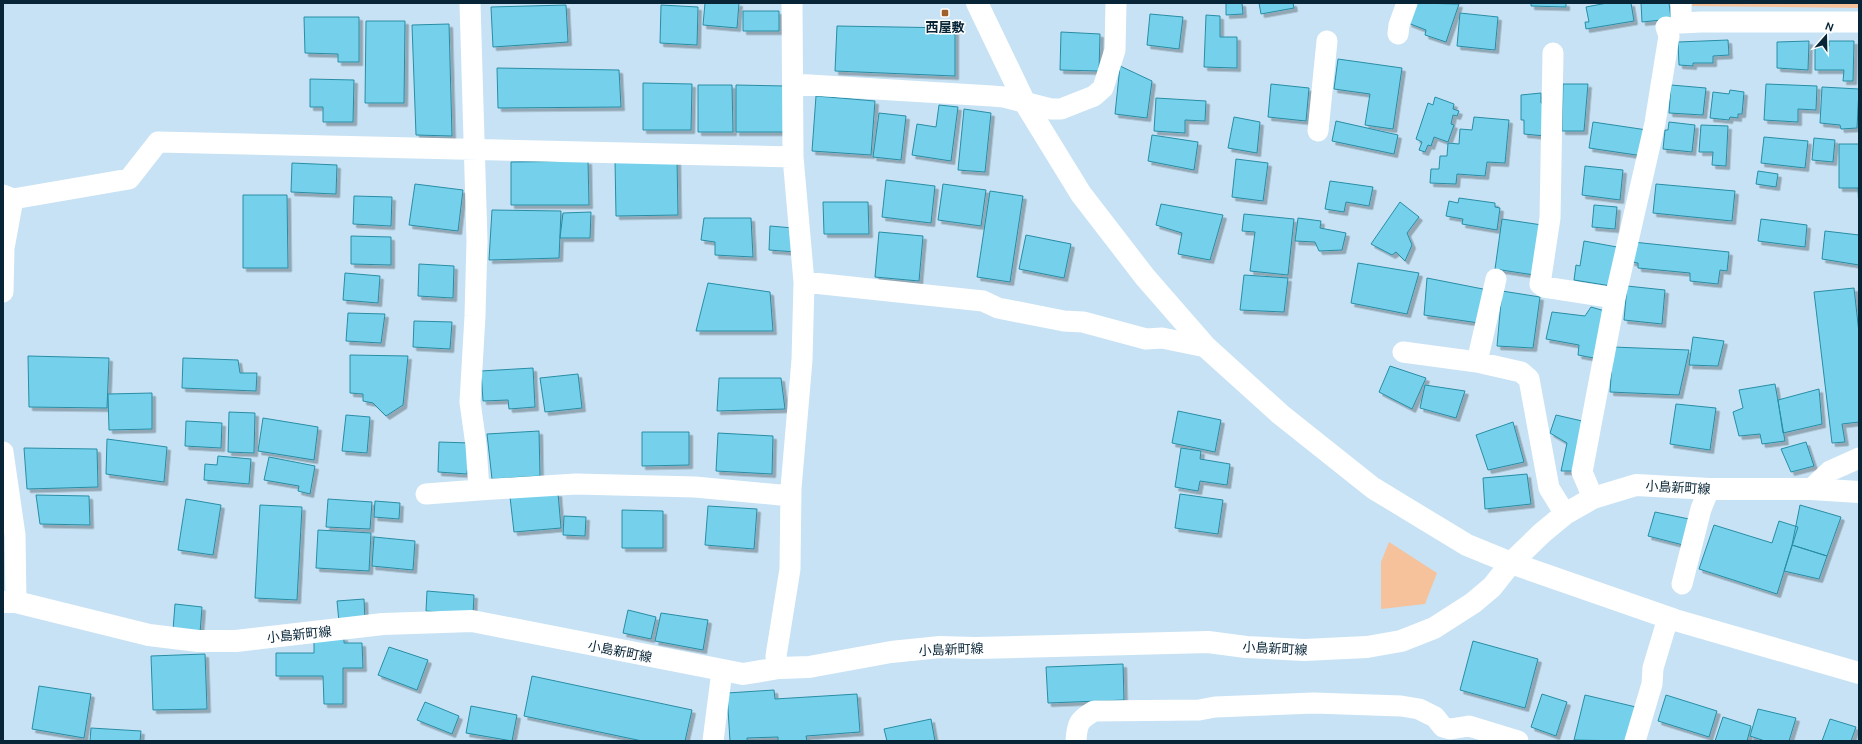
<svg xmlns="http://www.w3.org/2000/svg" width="1862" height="744" font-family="Ubuntu,'Noto Sans JP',sans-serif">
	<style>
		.green { fill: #f5c29c }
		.building { fill: #74d1eb; stroke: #288da5; filter: url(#shadow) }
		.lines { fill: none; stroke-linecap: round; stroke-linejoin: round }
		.street { stroke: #fff; stroke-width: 21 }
		.secondary { stroke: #fff; stroke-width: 22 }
		.poi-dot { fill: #a1612a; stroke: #fefefe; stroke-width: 1.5 }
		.labels { text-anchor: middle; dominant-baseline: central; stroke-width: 3; stroke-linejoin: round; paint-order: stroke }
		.poi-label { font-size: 13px; font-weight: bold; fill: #072537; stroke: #fefefe }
		.street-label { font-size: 13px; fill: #072537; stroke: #fefefe }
	</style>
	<defs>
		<filter id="shadow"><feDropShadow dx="3.5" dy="3.5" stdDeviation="0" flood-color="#0004"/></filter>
	</defs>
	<rect width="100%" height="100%" fill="#c7e2f4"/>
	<path class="green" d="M1693,3H1859V8L1692,6Z
		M1389,542L1437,573L1425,604L1381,609V562Z"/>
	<path class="building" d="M705,3H739L737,28L703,25Z
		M1226,3H1242L1243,14L1226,15Z
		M1259,3H1293L1294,8L1261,14Z
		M1415,3L1459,4L1446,42L1425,35L1426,30L1408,23Z
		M1531,3H1566V7L1531,6Z
		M1607,3H1631L1634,21L1586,29L1585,22H1589L1586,7Z
		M1641,3H1669L1671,19L1642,22Z
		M566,5L568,42L493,47L491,7Z
		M661,5L698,7L697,45L660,43Z
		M743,11H779V31H743Z
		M1460,13L1498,17L1495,50L1457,46Z
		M1150,14L1183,17L1179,49L1147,45Z
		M1206,15L1220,16V37H1237V68L1204,67Z
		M304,17H359V62H338V54L305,53Z
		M366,21H405L404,103H365Z
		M449,24L452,136L416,135L412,25Z
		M837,26L955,28V76L835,71Z
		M1061,32L1100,34L1099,71L1060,70Z
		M1728,40L1729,55L1713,56V63H1693V66L1679,65L1678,42Z
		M1809,41L1808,70L1777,68V42Z
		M1829,41H1854L1853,81H1843L1844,70H1815V46H1829Z
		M1338,59L1402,68L1393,129L1365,125L1370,94L1334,89Z
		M1120,66L1152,81L1147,118L1115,114Z
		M497,68L619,70L621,107L498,108Z
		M310,79L354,80L353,122H323V107H310Z
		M643,83L692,84L691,130H643Z
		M1271,84L1309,88L1306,121L1268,117Z
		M1563,84H1588L1584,131H1562Z
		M1766,84L1817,86L1816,110L1798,109V122L1764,120Z
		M698,85H732L733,132H698Z
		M736,85L785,86V132H736Z
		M1671,85L1706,88L1703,115L1669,113Z
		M1822,87L1859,89L1857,128L1841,129L1840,125L1820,123Z
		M1730,90L1744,92L1742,114H1738V118L1730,117L1729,120L1710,118L1713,92L1729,94Z
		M1541,93V103H1545V136L1524,134V120H1521V95Z
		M816,96L875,101L871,155L812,151Z
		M1435,97L1454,104L1453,109L1459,111L1457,116L1453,115L1451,124L1454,125L1448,142L1434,137L1431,146L1428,145L1425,152L1419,150L1422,142L1416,139L1428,103L1433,105Z
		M1156,98L1206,101L1205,121L1185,120V133L1154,131Z
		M939,105L958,107L951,161L912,155L917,124L936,127Z
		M964,109L991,113L985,172L958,170Z
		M879,113L906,116L901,160L873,157Z
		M1234,117L1260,122L1257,153L1228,148Z
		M1474,117L1509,120L1505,163L1487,162L1485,176L1457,174L1456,184L1430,183L1431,169H1439L1440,156H1447L1448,143L1459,144L1460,129L1472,130Z
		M1336,121L1398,135L1394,154L1332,141Z
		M1593,122L1647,130L1643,156L1589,148Z
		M1669,122L1695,125L1692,152L1663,149L1665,130H1668Z
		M1701,125L1728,126L1726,166L1712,165L1713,152H1699Z
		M1152,135L1198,142L1194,170L1148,161Z
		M1764,137L1808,141L1805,168L1761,163Z
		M1814,138L1835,140L1833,162L1812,160Z
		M1839,144H1859V211L1858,188H1839Z
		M677,159L678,215L616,216L615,160Z
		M1236,159L1268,163L1263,201L1232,197Z
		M588,161L589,205H511V162Z
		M292,163L337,165L336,194L291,192Z
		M1585,166L1623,170L1620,200L1582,195Z
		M1758,171L1778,174L1776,187L1756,184Z
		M886,180L935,186L931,223L882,217Z
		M1330,181L1373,187L1369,206L1346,202L1344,212L1325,209Z
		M415,184L463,190L458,231L409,225Z
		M943,184L986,190L981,226L938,220Z
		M1656,184L1735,191L1732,221L1653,213Z
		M990,191L1023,196L1010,282L977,277Z
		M243,195H287L288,268H243Z
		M354,196L392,197L391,226L353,224Z
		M1459,198L1495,203V207L1500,208L1497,230L1462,224L1463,219L1446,216L1449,201L1458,203Z
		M823,202H868L869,234H824Z
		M1400,202L1419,217L1407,233L1412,245L1405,261L1396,252L1392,255L1371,244Z
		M1161,204L1223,215L1210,260L1178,254L1182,233L1156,225Z
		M1594,205L1617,207L1615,229L1592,227Z
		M492,210L561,211L559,258L489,260Z
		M591,212L590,238H560L563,213Z
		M1244,214L1294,219L1288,275L1250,271L1255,232L1242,231Z
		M704,218H751L753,257L715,255V242L701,240Z
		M1298,218L1321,221L1320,228L1346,233L1342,250L1319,251L1315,242L1295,241Z
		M1502,219L1542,225L1534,275L1495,269Z
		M1761,219L1807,225L1805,247L1758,241Z
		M770,226L793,228L796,252L769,250Z
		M1825,231L1859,235V265L1822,259Z
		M879,232L923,236L919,281L875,277Z
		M1026,235L1071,244L1064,278L1019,269Z
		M351,236L391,237V265L351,264Z
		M1584,241L1617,247L1611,286L1574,280L1576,265L1580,266Z
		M1633,242L1729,252L1727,271L1720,270L1718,284L1690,281V273L1638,268V263L1631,262Z
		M1358,263L1419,273L1407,314L1351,303Z
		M419,264L454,266L453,298L418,296Z
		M345,273L380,276L378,303L343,300Z
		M1244,275L1288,278L1284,312L1240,310Z
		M1427,278L1488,290L1479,323L1424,315Z
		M708,283L770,292L773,331H696Z
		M1627,286L1665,290L1662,324L1624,320Z
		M1854,288L1859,333V422L1842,424L1845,442L1832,443L1814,292Z
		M1502,291L1540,297L1533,348L1497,346Z
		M1591,307L1612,313L1599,359L1578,355L1579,345L1546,339L1552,312L1585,316Z
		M348,313L385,314L381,343L346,341Z
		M414,321L452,322L450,349L413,347Z
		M1693,337L1724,341L1718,366L1689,365Z
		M1613,347L1689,350L1679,395L1610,392Z
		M350,355L408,356L403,405L386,416L373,403L363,401V394L350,393Z
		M28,356L109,358L107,408L29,407Z
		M183,358L238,360L240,373H257L256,391L182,388Z
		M1390,366L1426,378L1412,409L1379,392Z
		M533,368L535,407L509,409L508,400L483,401L481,371Z
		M578,374L582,408L545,412L540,378Z
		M719,378H781L785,409L717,411Z
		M1775,384L1785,441L1762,444L1760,434L1739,436L1733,412L1743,408L1739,390Z
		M1425,385L1465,391L1456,418L1420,408Z
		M1819,389L1822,424L1783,433L1778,400Z
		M152,393V429L109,430L108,394Z
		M1676,404L1716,408L1710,450L1670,444Z
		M1178,411L1221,420L1215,452L1172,443Z
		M229,412L255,413L254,453L228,452Z
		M346,415L370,417L367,453L342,451Z
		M1556,415L1591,423L1577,471H1561L1567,443L1550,433Z
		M263,418L318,427L314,460L258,451Z
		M186,421L222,423L221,448L185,446Z
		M1513,422L1524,462L1488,470L1476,435Z
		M539,431L540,476L492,479L487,434Z
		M642,432H689V465L642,466Z
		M718,433L773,436L772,474L716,471Z
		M107,439L167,447L164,482L106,474Z
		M439,442L470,443L467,474L438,472Z
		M1806,442L1814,466L1791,472L1781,449Z
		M24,448L97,449L98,487L27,489Z
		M1181,448L1201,451L1200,459L1230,464L1227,485L1200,481L1198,491L1175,487Z
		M218,456L251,459L249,484L204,480L205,464L217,465Z
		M269,457L315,466L310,494L298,491L299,486L264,480Z
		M1527,474L1531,504L1485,509L1483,478Z
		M558,493L561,528L514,532L510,497Z
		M1180,494L1223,500L1218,534L1175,528Z
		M36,495L89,496L90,525L40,524Z
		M186,499L221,505L213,555L178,550Z
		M328,499L372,502L370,529L326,527Z
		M375,501L400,503L399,519L374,517Z
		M260,505L302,507L297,600L255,598Z
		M1800,505L1841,517L1827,556L1792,545Z
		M708,506L757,509L754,549L705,545Z
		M622,510L663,511V548H622Z
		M1655,512L1694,520L1687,546L1648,536Z
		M564,516L586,517L585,536L563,535Z
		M1779,521L1798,527L1777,594L1699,569L1714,525L1772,543Z
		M318,530L371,533L369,571L316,568Z
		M374,537L415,541L413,570L372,566Z
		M1792,545L1827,556L1819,579L1784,571Z
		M427,591L474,595L473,615L426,611Z
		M364,599L365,620L339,622L337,601Z
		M175,604L202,607L200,633L173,630Z
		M628,610L656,617L651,639L623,633Z
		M661,613L708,620L703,650L655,641Z
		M344,637V643H362L363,668H343V704H324L323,676H276V653H314V638Z
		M1473,641L1538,659L1525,708L1460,690Z
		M389,647L428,660L417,690L378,675Z
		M205,654L207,709L153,710L151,656Z
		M1123,664L1124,700L1048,703L1046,667Z
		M532,676L692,710L685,741H642L524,716Z
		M39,686L91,694L84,738L32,729Z
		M774,690L775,699L857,694L860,732L806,736L807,741H778V737L747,738V741H730L727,693Z
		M1542,694L1567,702L1556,736L1531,727Z
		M1585,695L1636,707L1627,741L1574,740Z
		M1666,695L1717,711L1709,737L1658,721Z
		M425,702L459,716L452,734L417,720Z
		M471,706L517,715L512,741L466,733Z
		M1758,709L1796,718L1789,741H1765L1750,736Z
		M1723,717L1751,726L1747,741H1715Z
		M931,719L935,741H887L884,729Z
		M1830,719L1856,727L1851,741H1822Z
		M91,728L141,731L140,741H90Z"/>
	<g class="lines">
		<path class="street" d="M1681,3V23L1701,22H1859
			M1398,34L1399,25L1407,3
			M1553,53L1550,218L1540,284L1544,287L1615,298
			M793,84L992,96L1004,97L1051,109H1061L1094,96L1103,88L1115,50L1116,3
			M1318,131L1327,41
			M3,195L13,199L129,179L158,142L793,157
			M804,282L983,301L998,308L1064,321L1083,322L1146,339L1162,338L1206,347
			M3,292L4,248L13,199
			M1403,352L1477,362L1521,372L1529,379L1549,488L1565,514
			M1477,362L1496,279
			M3,452L15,535L16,602
			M1811,489L1830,471L1859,458
			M479,490L576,484L695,487L791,496
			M426,494L479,490L476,445L470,402L475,316L477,241L470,3
			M1593,498L1582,472L1615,298L1655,123L1669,36L1666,27
			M1682,584L1701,509L1709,489
			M779,668L776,656L790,569L791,488L802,360L804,282L793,157L792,3
			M713,741L722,671
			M1076,741C1077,723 1079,720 1094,711L1199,710L1215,707L1314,703L1401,706L1419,709L1435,717L1443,727L1450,729L1469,726L1518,741
			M1635,741L1652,684L1653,668L1668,618"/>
		<path class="secondary" d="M977,3L1025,103L1081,194L1145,277L1206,347L1280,414L1373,488L1467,545L1511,563L1675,620L1859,673
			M3,602H16L149,635L198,641H236L383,624L472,621L743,674L779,668L809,667L891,652L940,647L975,648L1208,642L1246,647L1304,650L1367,647L1401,641L1434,628L1473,603L1492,587L1511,563L1542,533L1565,514L1593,498L1636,485L1709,489H1811L1859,492"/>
	</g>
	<rect class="poi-dot" x="941" y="9" width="8" height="8" rx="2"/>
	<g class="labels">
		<g class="poi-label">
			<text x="945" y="27">西屋敷</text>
		</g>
		<g class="street-label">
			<text transform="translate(1678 487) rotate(3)">小島新町線</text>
			<text transform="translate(299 634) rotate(-6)">小島新町線</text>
			<text transform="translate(1275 648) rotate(3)">小島新町線</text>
			<text transform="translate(951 649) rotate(-2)">小島新町線</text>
			<text transform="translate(620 651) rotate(11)">小島新町線</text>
		</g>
	</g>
	<rect width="1862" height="744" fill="none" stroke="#072537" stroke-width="8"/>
	<g transform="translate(1826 36) rotate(20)" stroke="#fefefe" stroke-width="3" paint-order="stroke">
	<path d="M0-3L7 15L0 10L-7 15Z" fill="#072537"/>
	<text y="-6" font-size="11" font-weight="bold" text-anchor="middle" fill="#072537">N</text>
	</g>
</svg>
